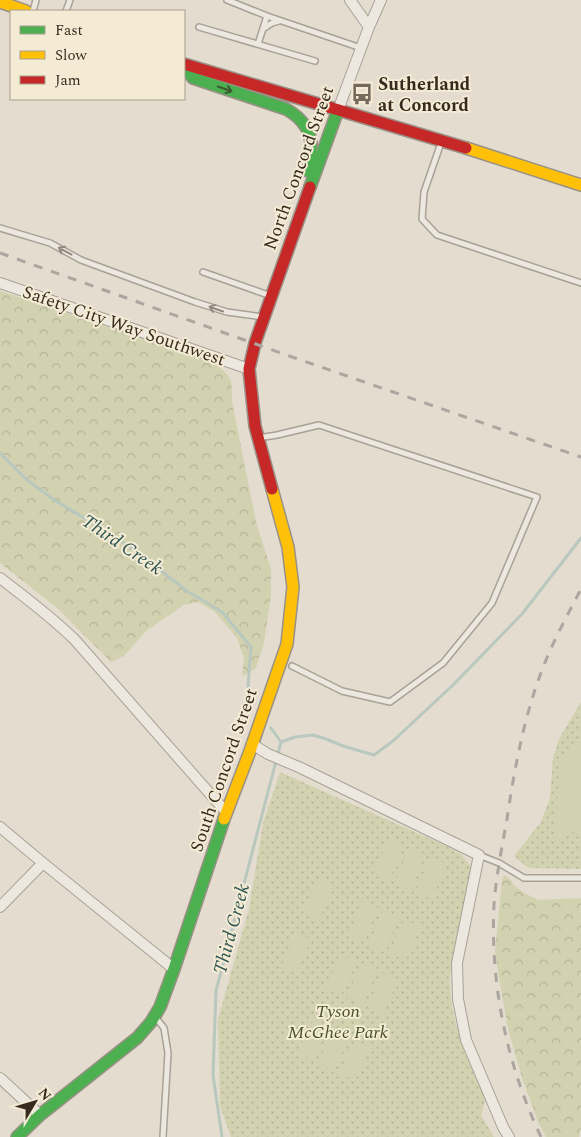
<svg xmlns="http://www.w3.org/2000/svg" width="581" height="1137" font-family="Spectral,serif">
	<style>
		.grass { fill: url(#grass-dots) }
		.forest { fill: url(#forest-crowns) }
		.garden { fill: #d2d2b1 }
		.lines { fill: none; stroke-linecap: round; stroke-linejoin: round }
		.stream { stroke: #b9c8bf; stroke-width: 3 }
		.lane-casing { stroke: #a9a197; stroke-width: 8 }
		.street-casing { stroke: #a9a197; stroke-width: 12 }
		.fast-casing { stroke: #999186; stroke-width: 14 }
		.slow-casing { stroke: #999186; stroke-width: 14 }
		.jam-casing { stroke: #999186; stroke-width: 14 }
		.lane { stroke: #ece8df; stroke-width: 5 }
		.street { stroke: #ece8df; stroke-width: 10 }
		.fast { stroke: #4caf50; stroke-width: 11 }
		.slow { stroke: #ffc107; stroke-width: 11 }
		.jam { stroke: #c62828; stroke-width: 11 }
		.rail { stroke: #aba69f; stroke-width: 3; stroke-dasharray: 9 9; stroke-linecap: butt }
		.oneway { stroke: #3e5930 }
		.oneway2 { stroke: #928a7f }
		.labels { text-anchor: middle; dominant-baseline: central; stroke-width: 4; stroke-linejoin: round; paint-order: stroke }
		.poi-label { font-size: 18px; font-weight: bold; fill: #372b1f; stroke: #f4ebd5; text-anchor: start }
		.street-label { font-size: 18px; fill: #372b1f; stroke: #f4ebd5 }
		.park-label { font-size: 18px; font-style: italic; fill: #485227; stroke: #f4ebd5 }
		.water-label { font-size: 19px; font-style: italic; fill: #305653; stroke: #f4ebd5 }
	</style>
	<defs>
		<pattern id="grass-dots" width="8" height="8" patternUnits="userSpaceOnUse" patternTransform="scale(1.25)"><rect width="8" height="8" fill="#d2d2b1"/><path d="M2 2h.1M6 6h.1" fill="none" stroke="#b5b498" stroke-width="1.8" stroke-linecap="round"/></pattern>
		<pattern id="forest-crowns" width="20" height="18" patternUnits="userSpaceOnUse" patternTransform="scale(1.25)"><rect width="20" height="18" fill="#d2d2b1"/><path d="M2 6a3 3 0 1 1 6 0M12 15a3 3 0 1 1 6 0" fill="none" stroke="#b5b498"/></pattern>
	</defs>
	<rect width="100%" height="100%" fill="#e4dcce"/>
	<path class="grass" d="M581,702V869L531,868L526,866L514,856L541,822L550,798L553,758L559,739Z
		M280,772L444,845L461,854L470,865V878L450,975C448,1017 468,1062 486,1099L481,1115L494,1137H231L220,1106L218,1019L249,909L263,823Z"/>
	<path class="forest" d="M0,291L28,300L216,364C233,379 232,379 232,401L256,522L271,569V596L264,643L256,668L242,677L244,658L237,638L215,612L198,602L184,605L146,631L124,656L111,662L56,607L0,563Z
		M504,875L509,878L515,886L524,893L539,900L581,898V1128L579,1137H546L539,1124L523,1081L516,1057L508,1029L498,972L495,951L502,881Z"/>
	<path class="garden" d="M581,739V835L574,832L555,841L560,760Z
		M388,839L404,846L389,881L374,874Z
		M409,848L425,855L411,890L395,883Z
		M430,857L447,864L432,899L416,892Z
		M317,879L333,886L319,921L303,914Z
		M362,901L378,908L364,942L348,936Z
		M383,910L399,917L385,952L369,945Z
		M404,919L420,926L406,960L390,954Z
		M295,932L311,939L296,973L281,967Z
		M340,954L356,961L341,996L326,989Z
		M361,963L377,970L363,1005L347,998Z
		M382,972L398,979L384,1014L368,1007Z
		M314,1019L329,1027L312,1060L297,1053Z
		M334,1029L350,1037L333,1071L318,1063Z
		M355,1040L371,1048L354,1081L339,1073Z"/>
	<g class="lines">
		<path class="stream" d="M0,453L26,479L54,500L96,525L134,550L187,591L222,612L251,647L248,686L252,694
			M281,742L295,737L313,735L326,739L343,746L374,755L393,741L454,684L522,614L581,538
			M222,1137L213,1075L216,991L281,742L271,728"/>
		<g class="lane-casing">
			<path id="lane" d="M227,0L267,16L361,48
				M33,11L36,0
				M66,11L70,0
				M199,27L315,61
				M263,29L272,23L279,21
				M258,44L267,16
				M442,140L424,192L422,219L437,235L581,283
				M0,228L50,243L81,260L195,302L227,312L263,317
				M203,272L271,296
				M258,438L277,435L319,425L537,497L492,603L443,663L390,702L342,691L292,666
				M479,855L499,863L524,878H581
				M156,1018L164,1028L168,1053L163,1137"/>
		</g>
		<g class="street-casing">
			<path id="street" d="M350,0L369,27
				M338,110L369,27L381,0
				M0,283L249,369
				M0,578C26,598 52,617 75,640L226,812
				M252,744L268,754L301,768L479,855L457,963L458,999L466,1040L503,1127L509,1137
				M0,827L43,863L174,969
				M0,907L43,863
				M0,1078L40,1115"/>
		</g>
		<g class="fast-casing">
			<path id="fast" d="M184,66L193,78L286,109C302,118 313,132 311,151C311,158 309,164 308,171
				M310,187L338,110
				M17,1137L40,1115L137,1038L151,1022L160,1007L174,969L224,819"/>
		</g>
		<g class="slow-casing">
			<path id="slow" d="M0,2L26,11
				M466,148L581,185
				M224,819L250,751L287,644L293,587L288,547L272,489"/>
		</g>
		<g class="jam-casing">
			<path id="jam" d="M184,64L466,148
				M272,489L255,426L249,369L255,343L310,187"/>
		</g>
		<use href="#lane" class="lane"/>
		<use href="#street" class="street"/>
		<use href="#fast" class="fast"/>
		<use href="#slow" class="slow"/>
		<use href="#jam" class="jam"/>
		<path class="rail" d="M0,253L295,358L581,457
			M541,1137C507,1065 490,985 494,905C496,876 502,847 507,819C515,765 525,711 546,660C556,636 569,612 581,589"/>
	</g>
	<defs><path id="oneway-shaft" d="M-6 0H5M1.5-3L5.5 0L1.5 3" fill="none" stroke-width="1.6" stroke-linecap="round" stroke-linejoin="round" transform="scale(1.25)"/></defs>
	<use class="oneway" href="#oneway-shaft" transform="translate(225 89) rotate(19)"/>
	<g class="oneway2">
		<use href="#oneway-shaft" transform="translate(65 251) rotate(-152)"/>
		<use href="#oneway-shaft" transform="translate(216 309) rotate(-161)"/>
	</g>
	<defs>
		<g id="bus-bare" transform="scale(1.725)"><path d="M-5-6H5V4H4V6H2V4H-2V6H-4V4H-5ZM-3.5-4V0h7V-4ZM-3.5 1.2v1.5H-2V1.2ZM2 1.2v1.5H3.5V1.2Z" fill="#74695c" stroke="#f4ebd5" stroke-width="2.5" paint-order="stroke"/></g>
	</defs>
	<g fill-rule="evenodd">
		<use href="#bus-bare" x="362" y="94"/>
	</g>
	<g class="labels">
		<g class="poi-label">
			<text x="378" y="84">Sutherland<tspan x="378" dy="21">at Concord</tspan></text>
		</g>
		<g class="street-label">
			<text transform="translate(299 168) rotate(-70)">North Concord Street</text>
			<text transform="translate(124 326) rotate(19)">Safety City Way Southwest</text>
			<text transform="translate(224 770) rotate(-71)">South Concord Street</text>
		</g>
		<g class="park-label">
			<text x="338" y="1011">Tyson<tspan x="338" dy="21">McGhee Park</tspan></text>
		</g>
		<g class="water-label">
			<text transform="translate(122 545) rotate(34)">Third Creek</text>
			<text transform="translate(232 929) rotate(-75)">Third Creek</text>
		</g>
	</g>
	<rect x="10" y="10" width="175" height="90" fill="#f4ebd5" stroke="#a89e8c"/>
	<rect x="20" y="26" width="25" height="8" fill="#4caf50" stroke="#a89e8c"/>
	<text x="55" y="35" font-size="15" fill="#372b1f">Fast</text>
	<rect x="20" y="51" width="25" height="8" fill="#ffc107" stroke="#a89e8c"/>
	<text x="55" y="60" font-size="15" fill="#372b1f">Slow</text>
	<rect x="20" y="76" width="25" height="8" fill="#c62828" stroke="#a89e8c"/>
	<text x="55" y="85" font-size="15" fill="#372b1f">Jam</text>
	<g transform="translate(35 1102) rotate(52)" stroke="#f4ebd5" stroke-width="4" paint-order="stroke">
	<path d="M0-4L9 19L0 12L-9 19Z" fill="#372b1f"/>
	<text y="-8" font-size="14" font-weight="bold" text-anchor="middle" fill="#372b1f">N</text>
	</g>
</svg>
